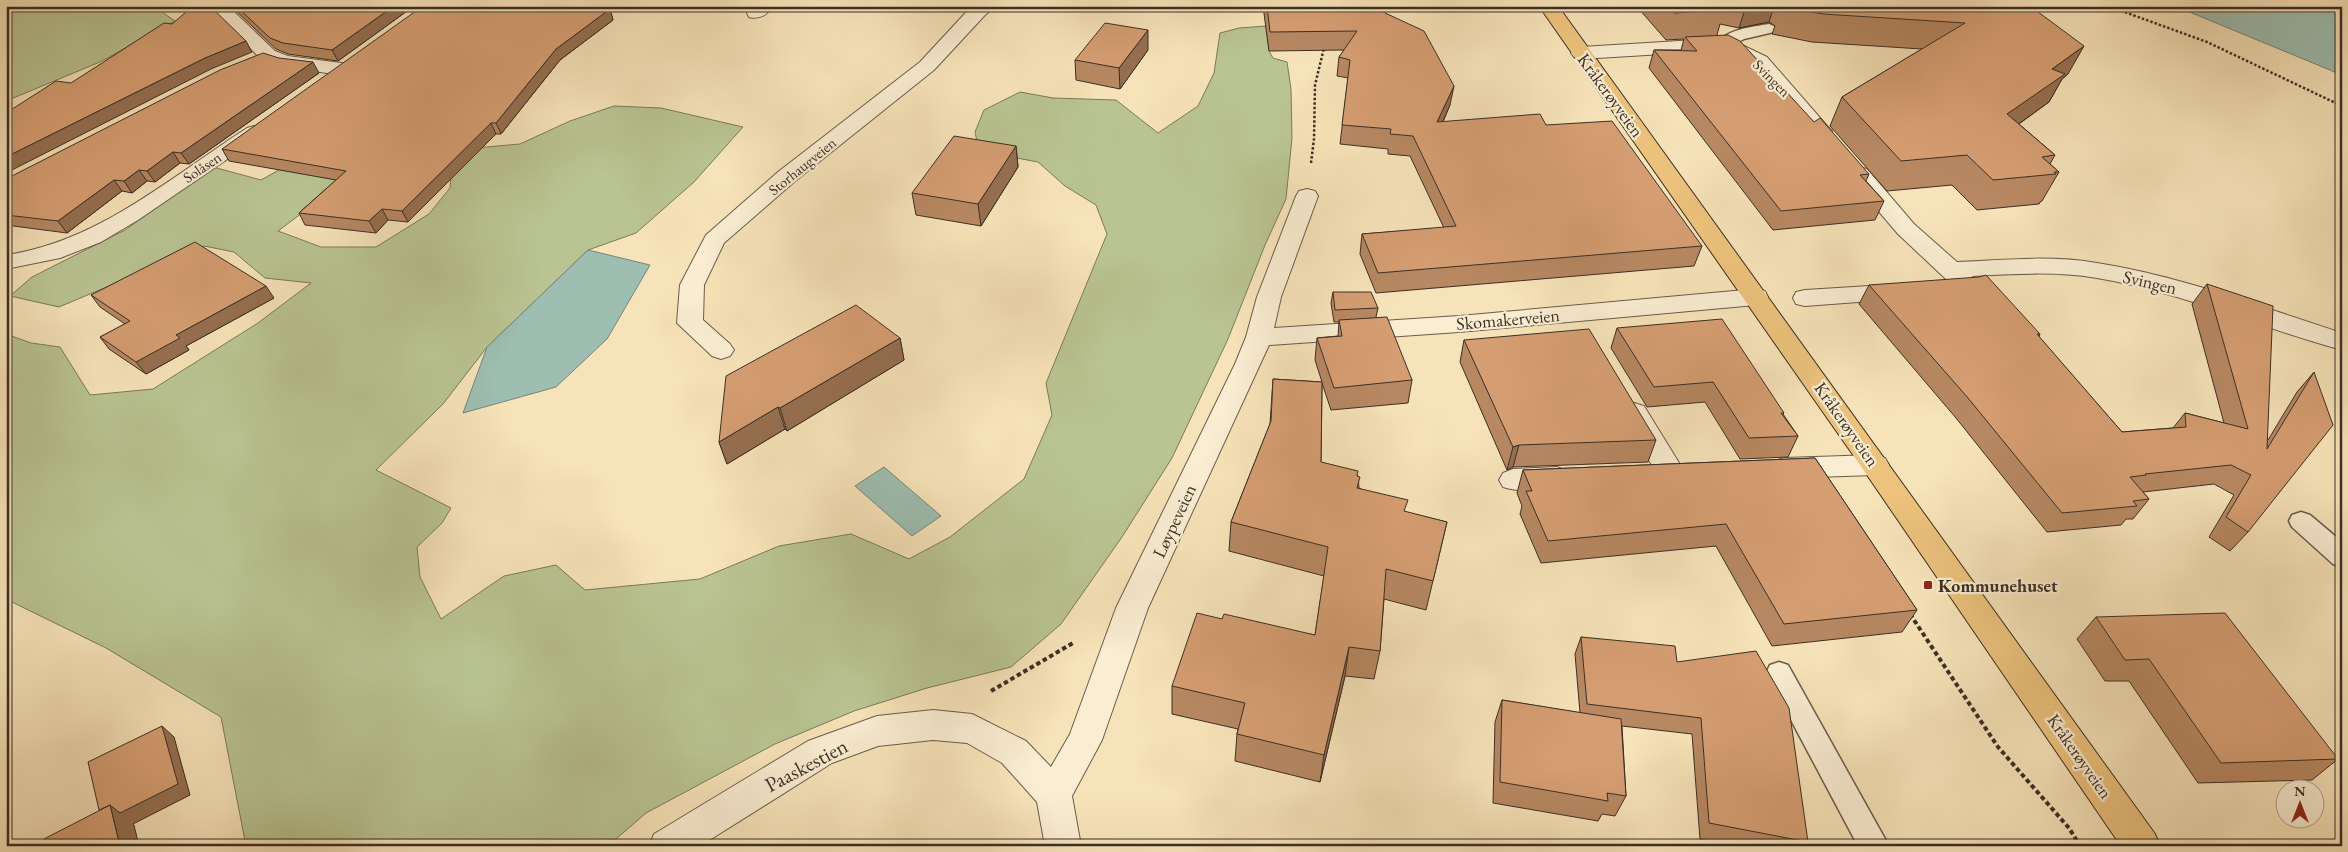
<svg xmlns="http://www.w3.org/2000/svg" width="2348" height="852" font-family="'EB Garamond',serif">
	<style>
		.green { fill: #b9c492; stroke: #7a7a5c }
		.water { fill: #9dbeb1; stroke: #768579 }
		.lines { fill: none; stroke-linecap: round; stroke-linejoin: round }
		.lane-casing { stroke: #6a5c4a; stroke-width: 3 }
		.street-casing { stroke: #6a5c4a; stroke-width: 2 }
		.primary-casing { stroke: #3b2f25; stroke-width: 2 }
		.path-far1 { stroke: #3b2f25; stroke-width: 2.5; stroke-dasharray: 2.5 2; stroke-linecap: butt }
		.path { stroke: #3b2f25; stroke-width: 4; stroke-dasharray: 4.5 3; stroke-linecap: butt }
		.lane { fill: #faedd2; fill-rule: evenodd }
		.street { fill: #faedd2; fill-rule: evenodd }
		.primary { fill: #ecc27c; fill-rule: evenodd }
		.wall { fill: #b78862; stroke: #3b2f25 }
		.shaded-wall { fill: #956f50; stroke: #3b2f25 }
		.building { fill: #d59e72; stroke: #3b2f25 }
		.poi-dot { fill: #8f2418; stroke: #faedd2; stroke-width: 2 }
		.labels { text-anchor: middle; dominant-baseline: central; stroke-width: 4.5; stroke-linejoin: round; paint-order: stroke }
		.far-street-label { font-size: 15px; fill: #3b2f25; stroke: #faedd2 }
		.street-label { font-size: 18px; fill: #3b2f25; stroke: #faedd2 }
		.poi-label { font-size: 18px; font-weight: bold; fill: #3b2f25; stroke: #faedd2; text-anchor: start }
		.near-street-label { font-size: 21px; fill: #3b2f25; stroke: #faedd2 }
	</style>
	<rect width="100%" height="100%" fill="#f7e3b9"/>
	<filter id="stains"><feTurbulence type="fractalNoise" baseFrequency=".004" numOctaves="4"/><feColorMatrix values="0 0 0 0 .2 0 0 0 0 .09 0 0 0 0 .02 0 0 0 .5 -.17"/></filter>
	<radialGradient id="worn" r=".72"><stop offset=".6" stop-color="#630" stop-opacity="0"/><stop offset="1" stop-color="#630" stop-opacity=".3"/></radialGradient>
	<path class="green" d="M6,6H153L175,21L100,62L6,101Z
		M1266,26L1269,51L1273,58L1287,62L1291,89L1292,138L1286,199L1265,245L1228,339L1172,458L1122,537L1061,624L1011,667L927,688L854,711L775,744L646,813L608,846H246L221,717L106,648L12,602L6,587V334L31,343L60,347L90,395L153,389L258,323L311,283L265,278L234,252L204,246L59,307L10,296L32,277L125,230L213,167L261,180L302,157L385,151L278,231L321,247H376L429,214L450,188L452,164L475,148L520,144L570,121L614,106L661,108L743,127L694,182L636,233L588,250L487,347L443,404L376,470L451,508L442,523L417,547L420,577L441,619L504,576L556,565L585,590L700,579L779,546L851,534L909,559L950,537L1024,479L1052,415L1046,383L1107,234L1096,205L1065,186L1038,162L979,151L975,132L984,110L1020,92L1053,98L1116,100L1158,133L1198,106L1214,73L1220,33L1239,28Z"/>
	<path class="water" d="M2175,6H2342V75Z
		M588,250L650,265L607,339L556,387L463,413L487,347Z
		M884,467L941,516L912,536L855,486Z"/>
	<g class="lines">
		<g class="lane-casing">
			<path id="lane" d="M1769,24L1774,26L1777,29L1774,32L1744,39L1723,50L1717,48L1715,45C1726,29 1752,27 1769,24Z
				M2301,512L2310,515L2342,542V567L2333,564L2292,527L2289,521L2292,515Z
				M1779,662L1788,665L1889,846H1858L1766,673L1770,665Z"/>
		</g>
		<g class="street-casing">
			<path id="street" d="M208,6H228L275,51L288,56L341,63L348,65L351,69L348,73L341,75L285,67L261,59Z
				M753,6H773C767,15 760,20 749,17L747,13Z
				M996,6L985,15L934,70L794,182L724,243L704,285L703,320L730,344L734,350L730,356L721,359L712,356L677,323L680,285L706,235L778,172L920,62L971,7Z
				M1712,39L1740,44L1767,57L1828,127L1832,131L1828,135L1821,137L1814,135L1753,65L1728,53L1712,51L1581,59L1574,57L1571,53L1574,49L1581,47Z
				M254,126L261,128L265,132L261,136L138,220L101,242L60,258L6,269V255C98,242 171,177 247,128Z
				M1859,167L1867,169L1914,224L1957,262C2003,260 2051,255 2097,263C2181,276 2261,307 2342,333V350C2260,328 2182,292 2097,278C2056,271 2013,274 1972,276L1980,287L1977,292L1943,297L1934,294L1931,289L1934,284L1948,281L1898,234L1851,179L1848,174L1851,169Z
				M1307,189L1315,191L1318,196L1281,297L1274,328L1459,316L1756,289L1765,291L1768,297L1765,303L1756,305L1459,332L1269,345L1148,608L1102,740L1072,796L1081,846H1045L1037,802L1002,763L967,743L933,740L878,746L832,763L700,846H649L654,834L808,741L877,716L933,710L972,714L1026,741L1051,767L1070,734L1116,608L1235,364L1246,337L1257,297L1296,196L1299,191Z
				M1902,284L1911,286L1914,292L1911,298L1805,306L1796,304L1793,298L1796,292L1805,290Z
				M1634,403L1644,406L1681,466L1685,473L1681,480L1671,483L1661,480L1620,413L1624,406Z
				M1875,455L1885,458L1889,465L1885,472L1875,475L1784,478L1774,475L1770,468L1774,461L1784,458Z
				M1557,467L1567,471L1571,478L1567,485C1548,491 1522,493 1503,487L1499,480L1503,473L1513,469Z"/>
		</g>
		<g class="primary-casing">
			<path id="primary" d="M1539,6H1558L2155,834L2160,846H2121L1865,472Z"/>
		</g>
		<path class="path-far1" d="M2108,6L2207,42L2342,106
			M1311,163L1314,139L1315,85L1324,48"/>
		<path class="path" d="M1910,614L1998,747L2069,828L2080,846
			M991,691L1073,643"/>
		<use href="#lane" class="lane"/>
		<use href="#street" class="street"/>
		<use href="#primary" class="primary"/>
	</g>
	<path class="wall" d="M231,6H414L338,61L288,54L276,49Z
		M1263,6H1370L1450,105L1443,122L1546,125L1702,246L1694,266L1376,293L1360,254L1362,234L1444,228L1410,156L1388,154V149L1340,144L1348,78L1337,76L1339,57L1344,50L1269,51Z
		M1625,6H2030L2068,74L2062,79L2049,102L2019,124L2055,155L2050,164L2059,172L2042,201L2040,202L2039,204L1977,210L1952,185L1887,191L1830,126L1842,97L1922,49L1812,42L1772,34L1775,26L1769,22L1739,28L1720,24L1717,35L1814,122L1869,174L1866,181L1884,201L1875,220L1773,230L1649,68L1654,50H1681L1684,39L1666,40L1639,9Z
		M610,9L613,20L560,60L501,134H496L408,222L388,220L376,233L305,225L299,213L336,180L229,161L222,149Z
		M1148,50L1120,89L1076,80L1075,60Z
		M319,73L189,164L180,163L155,182L147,181L132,193L122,191L67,233L6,225V179Z
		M1016,146L1018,167L981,226L916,215L912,193Z
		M2207,284L2268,440L2297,392L2314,372L2248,532L2230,551L2209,537L2234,495L2214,484L2143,492L2149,499L2133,519H2126L2121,525L2047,532L1956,418L1859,304L1869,285L2040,334L2039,337L2122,432L2173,428L2185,413L2224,423L2192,304Z
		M1333,292L1378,308L1376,317L1412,380L1408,403L1331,410L1322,383L1321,462L1358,476L1359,488L1405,512L1447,522L1426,610L1384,599L1380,651L1374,679L1345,676L1320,782L1235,761L1237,734L1238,729L1172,714V686L1222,619L1315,635L1324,576L1229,551L1231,522L1270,424L1273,379L1322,382L1315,360L1317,338L1338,336L1339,322H1334L1331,303Z
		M91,295L274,298L186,346L189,350L146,374L109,349L100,337L125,324L100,307Z
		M2342,318V326L2338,324Z
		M1617,328L1784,413L1783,414L1798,436L1788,457L1740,459L1705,402L1647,407L1611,348Z
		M900,338L904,360L787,431L785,429L727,464L719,442Z
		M1464,340L1656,440L1648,462L1513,467L1507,470L1460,362Z
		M1815,458L1917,610L1902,632L1772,646L1716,546L1541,563L1520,514L1522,506L1517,493L1523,470Z
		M2096,617L2338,759L2312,780L2198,783L2129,681H2105L2077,639Z
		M1581,637L1677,662L1808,842L1806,846H1736L1700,839L1692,734L1622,726L1626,796L1615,816L1602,814L1598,821L1493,803L1495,722L1502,700L1580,713L1575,654Z"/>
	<path class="shaded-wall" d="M394,6H414L338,61L332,50Z
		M1746,6H1774L1769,22L1739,28Z
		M610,9L613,20L560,60L501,134L496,123L556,49Z
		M1148,30V50L1120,89L1119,68Z
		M246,41L252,52L211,69L6,173V157L205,58Z
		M2084,46L2068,74L2062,79L2049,102L1992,143L2007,114L2052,69Z
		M313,62L319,73L189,164L181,153Z
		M1454,86L1450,105L1434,141L1437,122Z
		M491,123L496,134L408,222L402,211Z
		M1016,146L1018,167L981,226L978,204Z
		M173,152L180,163L155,182L147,171Z
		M139,170L147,181L132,193L124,181Z
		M114,180L122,191L67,233L58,221Z
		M382,209L388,220L376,233L369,221Z
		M266,286L274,298L186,346L189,350L146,374L136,362L176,335Z
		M900,338L904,360L787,431L780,408Z
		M778,407L785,429L727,464L719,442Z
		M1519,445L1513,467L1507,470L1513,447Z
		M1349,647L1345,676L1320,782L1324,755Z
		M162,726L174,737L190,795L133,824L134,825L139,846H120L110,805Z"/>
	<path class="building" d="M193,6H210L246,41L205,58L6,157V113L56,81L71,83L164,23L172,24Z
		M236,6H394L332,50L283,43L270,38Z
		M423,6H593L610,9L556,49L496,123H491L402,211L382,209L369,221L299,213L346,171L222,149Z
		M1267,6H1370L1424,31L1454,86L1437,122L1540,114L1546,125L1612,121L1702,246L1378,273L1362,234L1456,226L1413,136L1390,134L1391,129L1342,125L1350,60L1339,57L1357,31L1270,32Z
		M1668,6H1721L1725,10L1674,13Z
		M1783,6H2030L2084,46L2052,69L2065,74L2007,114L2055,155L2042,157L2059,172H2054L2056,174L1993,180L1967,155L1901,161L1842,97L1965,23L1823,14L1782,7Z
		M1105,23L1148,30L1119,68L1075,60Z
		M1728,35L1740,41L1814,122L1820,118L1869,174L1860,175L1884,201L1781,211L1654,50L1697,51L1685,37Z
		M263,53L279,58L313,62L181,153L173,152L147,171L139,170L124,181L114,180L58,221L6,215V179L220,70Z
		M954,136L1016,146L978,204L912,193Z
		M195,242L266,286L176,335L180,338L136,362L100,337L130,321L91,295Z
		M1986,275L2040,334H2037L2122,432L2186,427L2185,413L2248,429L2207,284L2273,306L2267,449L2314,372L2333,425L2248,532L2226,517L2251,475L2231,465L2145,474L2146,475L2130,477L2149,499L2133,501L2137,506L2062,513L1968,398L1869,285L1979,277Z
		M1333,292H1371L1378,308L1335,310Z
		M856,305L900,338L780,408L778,407L719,442L726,376Z
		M1387,317L1412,380L1334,388L1317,338L1342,336L1339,320Z
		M1722,319L1784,413H1781L1798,436L1749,438L1713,382L1654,387L1617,328Z
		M1589,329L1656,440L1519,445L1513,447L1464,340Z
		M1273,379L1322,382L1321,462L1358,471L1357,476L1360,477L1357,488L1408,500L1404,511L1447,522L1433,581L1386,569L1380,651L1349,647L1324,755L1237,734L1245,703L1172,686L1197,613L1222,619L1224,614L1315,635L1328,547L1231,522L1271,421Z
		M1815,458L1917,610L1784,624L1726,524L1548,541L1526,491H1532L1523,470Z
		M2225,613L2338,759L2221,763L2149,659L2125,660L2096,617Z
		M1581,637L1675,646L1677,662L1756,651L1789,708L1808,842L1709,823L1701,718L1587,704Z
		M1502,700L1621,719L1626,796L1607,793L1608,801L1500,782Z
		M162,726L178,784L120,813L110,805L99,810L88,762Z
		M110,805L120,846H45L46,845L44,839Z"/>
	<rect class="poi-dot" x="1923" y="580" width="10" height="10" rx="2.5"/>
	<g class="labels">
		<g class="far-street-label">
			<text transform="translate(1772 78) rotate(45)">Svingen</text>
			<text transform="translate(802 166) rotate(-39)">Storhaugveien</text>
			<text transform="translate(202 167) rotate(-34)">Solåsen</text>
		</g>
		<g class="street-label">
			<text transform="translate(1611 95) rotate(54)">Kråkerøyveien</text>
			<text transform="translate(2150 282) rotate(13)">Svingen</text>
			<text transform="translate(1508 319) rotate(-5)">Skomakerveien</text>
			<text transform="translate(1847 424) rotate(55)">Kråkerøyveien</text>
			<text transform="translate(1174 521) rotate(-65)">Løypeveien</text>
			<text transform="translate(2080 756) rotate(55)">Kråkerøyveien</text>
		</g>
		<g class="poi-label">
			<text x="1938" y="585">Kommunehuset</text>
		</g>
		<g class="near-street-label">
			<text transform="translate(806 765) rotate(-28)">Paaskestien</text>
		</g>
	</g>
	<rect width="2348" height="852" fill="none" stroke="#f7e3b9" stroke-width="25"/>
	<rect x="8" y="8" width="2333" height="837" fill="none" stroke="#3b2f25" stroke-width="2.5"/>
	<rect x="12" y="12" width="2323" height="827" fill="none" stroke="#3b2f25"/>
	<g transform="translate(2300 804)"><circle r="24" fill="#faedd2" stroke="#aea18d"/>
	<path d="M0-4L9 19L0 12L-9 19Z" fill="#8f2418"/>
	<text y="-8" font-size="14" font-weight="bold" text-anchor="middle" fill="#3b2f25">N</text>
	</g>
	<rect width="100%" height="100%" filter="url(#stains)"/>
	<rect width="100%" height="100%" fill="url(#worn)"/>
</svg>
